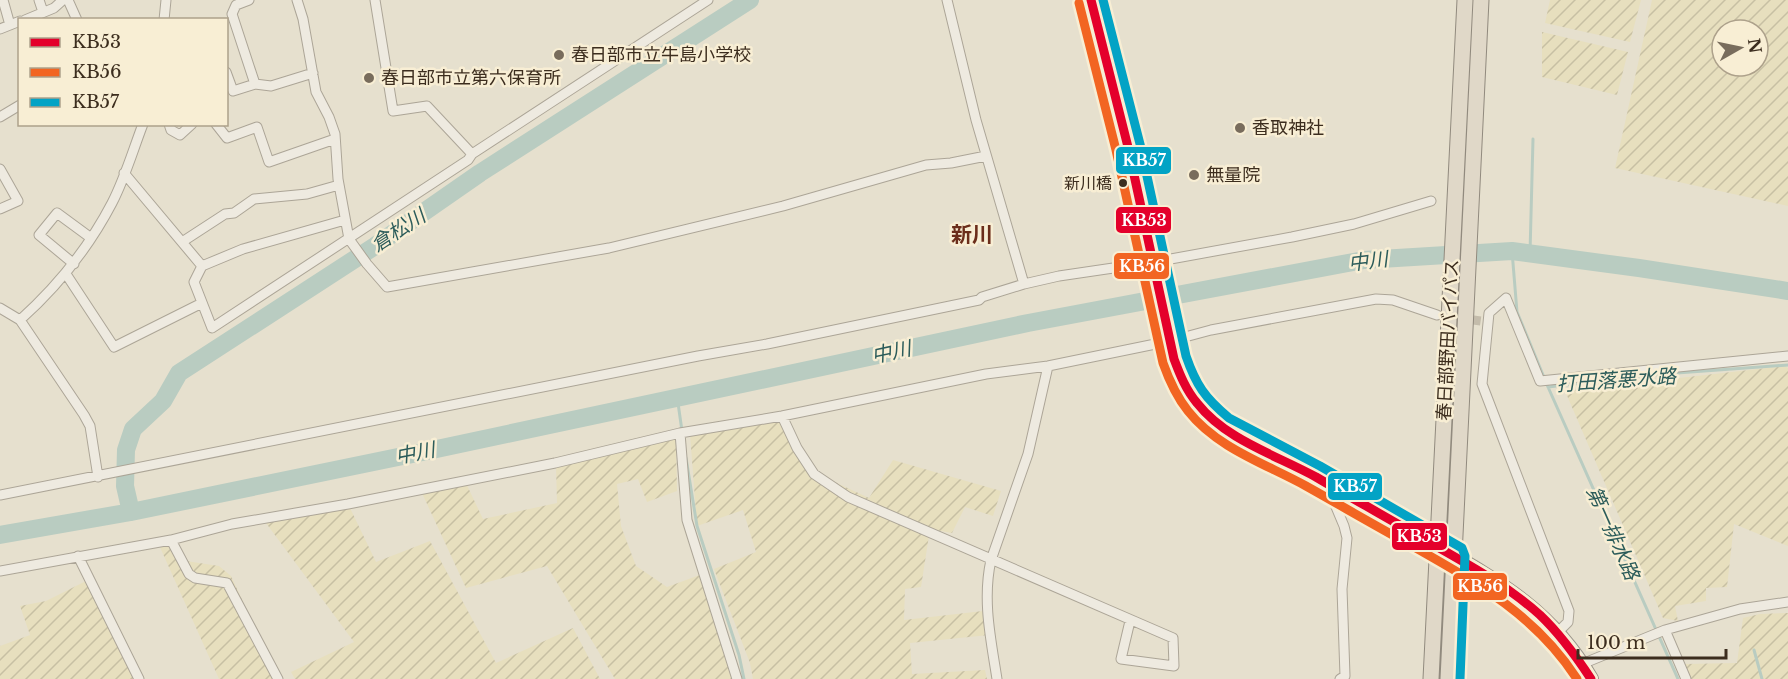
<svg xmlns="http://www.w3.org/2000/svg" width="1788" height="679" font-family="'Libre Baskerville','Noto Sans JP',serif">
	<style>
		.farmland { fill: url(#farmland-furrows); fill-rule: evenodd }
		.lines { fill: none; stroke-linecap: round; stroke-linejoin: round }
		.stream { stroke: #b9ccc1; stroke-width: 3 }
		.river { stroke: #b9ccc1; stroke-width: 18 }
		.minor-tunnel { stroke: #c4bcab; stroke-width: 9; stroke-dasharray: 9 4.5; stroke-linecap: butt }
		.minor-casing { stroke: #aca597; stroke-width: 11 }
		.secondary-casing { stroke: #9b9487; stroke-width: 16 }
		.trunk-casing { stroke: #918a7e; stroke-width: 17 }
		.minor { stroke: #eeeae0; stroke-width: 9 }
		.secondary { stroke: #eeeae0; stroke-width: 14 }
		.trunk { stroke: #e0d8c8; stroke-width: 15 }
		.bus-1-casing { stroke: #f8eed4; stroke-width: 14 }
		.bus-2-casing { stroke: #f8eed4; stroke-width: 14 }
		.bus-3-casing { stroke: #f8eed4; stroke-width: 14 }
		.bus-1 { stroke: #e4002b; stroke-width: 9 }
		.bus-2 { stroke: #f26522; stroke-width: 9 }
		.bus-3 { stroke: #03a3c5; stroke-width: 9 }
		.poi-dot { fill: #786c5c; stroke: #f8eed4; stroke-width: 2 }
		.bus-dot { fill: #3c2d1e; stroke: #f8eed4; stroke-width: 2 }
		.labels { text-anchor: middle; dominant-baseline: central; stroke-width: 5; stroke-linejoin: round; paint-order: stroke }
		.bus-label { font-size: 16px; fill: #3c2d1e; stroke: #f8eed4; text-anchor: end }
		.poi-label { font-size: 18px; fill: #3c2d1e; stroke: #f8eed4; text-anchor: start }
		.street-label { font-size: 18px; fill: #3c2d1e; stroke: #f8eed4 }
		.water-label { font-size: 20px; font-style: italic; fill: #2c5c5a; stroke: #f8eed4 }
		.quarter-label { font-size: 21px; font-weight: bold; fill: #6b2d1a; stroke: #f8eed4 }
		.line-badge { stroke: #f8eed4; stroke-width: 2 }
		.badge-label { font-size: 16px; text-anchor: middle; font-weight: bold; fill: #fff }
	</style>
	<defs>
		<pattern id="farmland-furrows" width="10" height="10" patternUnits="userSpaceOnUse" patternTransform="scale(1.5)"><rect width="10" height="10" fill="#e7dfbe"/><path d="M-1 1l2-2M0 10L10 0M9 11l2-2" fill="none" stroke="#c7c0a3"/></pattern>
	</defs>
	<rect width="100%" height="100%" fill="#e6e0ce"/>
	<path class="farmland" d="M1550,0H1641L1630,42L1545,23Z
		M1652,0H1788V206L1615,168ZM1722,30H1758V66H1722Z
		M1542,32L1628,52L1617,95L1542,77Z
		M1785,366L1788,368V546L1734,524L1727,587L1706,588V601L1675,606L1678,621L1663,618L1565,391Z
		M785,421L809,470L869,498L893,460L1001,491L993,516L965,507L952,533L930,529L921,587L905,589L904,620L983,611L989,635L910,643L912,674L985,670L987,679H753L750,663L714,569L756,552L743,510L697,526L690,434Z
		M676,437L677,491L647,502L638,479L617,484L621,526L636,566L667,587L705,573L732,679H615L547,566L466,588L421,491L464,479L483,519L557,503L556,466Z
		M350,508L376,562L430,541L496,663L573,628L600,679H295L291,672L354,642L266,523Z
		M176,543L186,561L219,566L231,576L279,679H219L159,545Z
		M86,581L134,679H0V646L30,635L20,606L46,601Z
		M1788,613V679H1691L1684,664L1737,663L1743,618L1760,614Z"/>
	<g class="lines">
		<path class="stream" d="M1512,251L1517,312L1548,387L1678,679
			M1530,253L1533,139
			M1548,387L1663,374L1788,365
			M677,396L682,431
			M686,458L697,526L739,655L744,679
			M1754,650L1762,679"/>
		<path class="river" d="M131,512L125,486L126,450L133,429L163,401L179,373L375,246L480,173L750,0
			M0,535L131,512L432,450L1028,323L1364,260L1512,251L1639,268L1788,291"/>
		<path class="minor-tunnel" d="M1445,316L1488,322"/>
		<g class="minor-casing">
			<path id="minor" d="M3,0L10,25
				M39,0L43,12
				M68,0L77,20
				M249,0L236,5L232,14L255,84
				M297,0L303,19L316,92L329,117L335,134L338,179L349,239L367,264L387,287L609,248L783,206L926,165L951,163L986,156
				M375,0L393,111L427,106L472,154
				M947,0L976,120L1024,284
				M25,20L54,8L63,0
				M164,20L166,0
				M0,29L20,21
				M226,72L233,91L255,84L271,86L313,73
				M0,117L20,105
				M169,124L171,130L180,135L192,124
				M216,124L227,138L257,127L269,162L335,139
				M0,169L18,201L0,209
				M124,173L202,266
				M345,220L243,249L202,266L194,282L212,328L468,160L472,154L708,0
				M182,242L225,214L234,213L254,199L307,194L339,185
				M74,264L39,235L57,213L91,238
				M66,274L114,347L202,303
				M0,308L20,320L84,415L90,426L98,477
				M20,320C59,285 88,249 112,203C125,178 133,150 143,124
				M782,416L797,448L814,474L848,497L1173,638L1174,666L1121,659L1130,621
				M680,433L687,520L737,679
				M1326,483L1344,526L1347,538L1342,589L1345,676L1340,679
				M0,495L698,356L767,344L979,300L982,297L1024,284L1059,276L1154,262L1292,237L1354,224L1431,201
				M171,540L189,574L195,578L227,583L278,679
				M78,556L139,679
				M0,571L171,540L232,524L348,504L555,463L680,433L782,416L986,374L1048,366L1170,341L1211,330L1376,299L1393,300L1437,315
				M1665,630L1686,679
				M1558,632L1568,622L1569,611L1482,384L1489,313L1506,298L1540,381L1788,356
				M1582,664L1665,630L1740,609L1788,602
				M997,679C991,640 982,600 991,560L1028,454L1048,366"/>
		</g>
		<g class="secondary-casing">
			<path id="secondary" d="M1091,0L1128,147L1174,359C1197,433 1256,442 1315,477C1352,498 1389,519 1426,540C1494,579 1551,609 1591,679"/>
		</g>
		<g class="trunk-casing">
			<path id="trunk" d="M1431,679L1465,0
				M1448,679L1481,0"/>
		</g>
		<use href="#minor" class="minor"/>
		<use href="#secondary" class="secondary"/>
		<use href="#trunk" class="trunk"/>
		<g class="bus-1-casing">
			<path id="bus-1" d="M1091,0L1128,147L1174,359C1180,375 1186,390 1197,403C1226,440 1276,455 1316,477C1355,500 1395,522 1434,545C1471,566 1509,587 1540,615C1560,634 1576,656 1591,679"/>
		</g>
		<g class="bus-2-casing">
			<path id="bus-2" d="M1079,3L1116,150L1163,363C1169,380 1176,396 1188,411C1217,448 1266,464 1306,486C1340,505 1374,525 1409,544C1474,581 1535,614 1577,679"/>
		</g>
		<g class="bus-3-casing">
			<path id="bus-3" d="M1103,0L1140,144L1186,356C1196,385 1205,398 1229,418L1320,466L1462,548L1465,556L1460,679"/>
		</g>
		<use href="#bus-1" class="bus-1"/>
		<use href="#bus-2" class="bus-2"/>
		<use href="#bus-3" class="bus-3"/>
	</g>
	<g class="poi-dot">
		<circle cx="559" cy="55" r="6"/>
		<circle cx="369" cy="78" r="6"/>
		<circle cx="1240" cy="128" r="6"/>
		<circle cx="1194" cy="175" r="6"/>
	</g>
	<circle class="bus-dot" cx="1123" cy="183" r="5"/>
	<g class="labels">
		<g class="bus-label">
			<text x="1112" y="183">新川橋</text>
		</g>
		<g class="poi-label">
			<text x="571" y="55">春日部市立牛島小学校</text>
			<text x="381" y="78">春日部市立第六保育所</text>
			<text x="1252" y="128">香取神社</text>
			<text x="1206" y="175">無量院</text>
		</g>
		<g class="street-label">
			<text transform="translate(1448 340) rotate(-87)">春日部野田バイパス</text>
		</g>
		<g class="water-label">
			<text transform="translate(398 230) rotate(-33)">倉松川</text>
			<text transform="translate(1368 261) rotate(-7)">中川</text>
			<text transform="translate(891 352) rotate(-12)">中川</text>
			<text transform="translate(1616 380) rotate(-4)">打田落悪水路</text>
			<text transform="translate(415 453) rotate(-11)">中川</text>
			<text transform="translate(1613 533) rotate(66)">第一排水路</text>
		</g>
		<g class="quarter-label">
			<text x="972" y="235">新川</text>
		</g>
	</g>
	<g class="line-badge">
		<rect x="1115" y="146" width="57" height="29" rx="6" fill="#03a3c5"/>
		<rect x="1115" y="206" width="57" height="28" rx="6" fill="#e4002b"/>
		<rect x="1113" y="252" width="57" height="28" rx="6" fill="#f26522"/>
		<rect x="1327" y="472" width="56" height="29" rx="6" fill="#03a3c5"/>
		<rect x="1391" y="522" width="57" height="29" rx="6" fill="#e4002b"/>
		<rect x="1452" y="572" width="56" height="29" rx="6" fill="#f26522"/>
	</g>
	<g class="badge-label">
		<text x="1144" y="166">KB57</text>
		<text x="1144" y="226">KB53</text>
		<text x="1142" y="272">KB56</text>
		<text x="1355" y="492">KB57</text>
		<text x="1419" y="542">KB53</text>
		<text x="1480" y="592">KB56</text>
	</g>
	<rect x="18" y="18" width="210" height="108" fill="#f8eed4" stroke="#ada18b" stroke-width="1.5"/>
	<rect x="30" y="38" width="30" height="9" fill="#e4002b" stroke="#ada18b" stroke-width="1.5"/>
	<text x="72" y="48" font-size="18" fill="#3c2d1e">KB53</text>
	<rect x="30" y="68" width="30" height="9" fill="#f26522" stroke="#ada18b" stroke-width="1.5"/>
	<text x="72" y="78" font-size="18" fill="#3c2d1e">KB56</text>
	<rect x="30" y="98" width="30" height="9" fill="#03a3c5" stroke="#ada18b" stroke-width="1.5"/>
	<text x="72" y="108" font-size="18" fill="#3c2d1e">KB57</text>
	<g transform="translate(1740 48) rotate(81)"><circle r="28" fill="#f8eed4" stroke="#ada18b" stroke-width="1.5"/>
	<path d="M0-4.5L10 22L0 15L-10 22Z" fill="#786c5c"/>
	<text y="-9" font-size="16" font-weight="bold" text-anchor="middle" fill="#3c2d1e">N</text>
	</g>
	<path d="M1578 649v9h148v-9" fill="none" stroke="#3c2d1e" stroke-width="3"/>
	<text x="1587" y="649" font-size="18" fill="#3c2d1e" stroke="#f8eed4" stroke-width="4.5" paint-order="stroke">100 m</text>
</svg>
